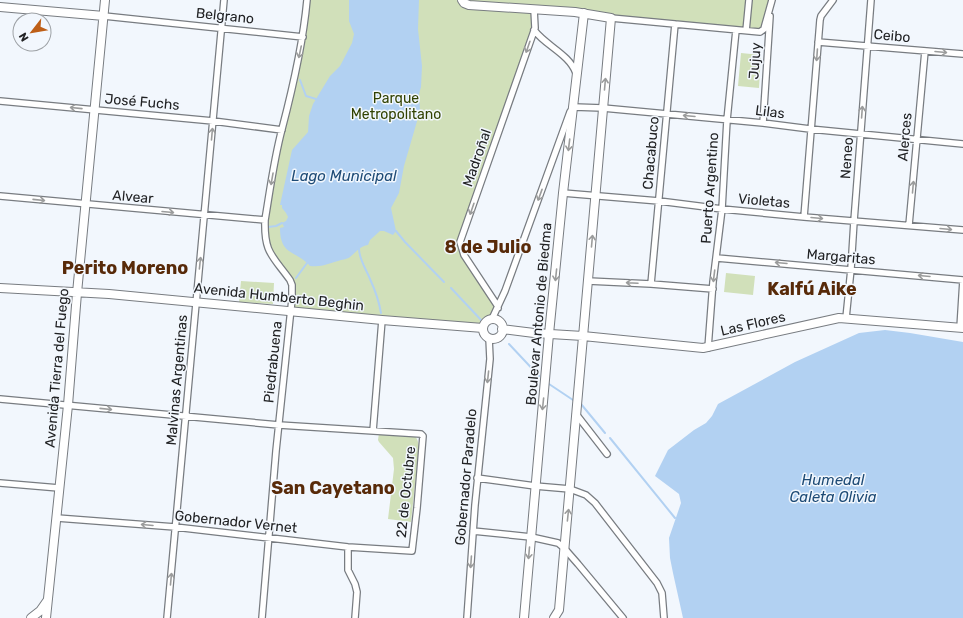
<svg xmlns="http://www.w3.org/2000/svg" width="963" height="618" font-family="Rubik,sans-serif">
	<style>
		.green { fill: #d1e0ba }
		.water { fill: #b2d1f2 }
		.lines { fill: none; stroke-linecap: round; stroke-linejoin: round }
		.stream { stroke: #b2d1f2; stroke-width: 2 }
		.street-casing { stroke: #787c81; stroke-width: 8 }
		.secondary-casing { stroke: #787c81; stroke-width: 10 }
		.street { stroke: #fff; stroke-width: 5.5 }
		.secondary { stroke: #fff; stroke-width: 8 }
		.oneway { stroke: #9b9c9c }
		.labels { text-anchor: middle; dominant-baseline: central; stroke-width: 3; stroke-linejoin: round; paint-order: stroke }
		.street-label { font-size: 14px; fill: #212224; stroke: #f2f7fd }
		.park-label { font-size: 14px; fill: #314202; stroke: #f2f7fd }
		.water-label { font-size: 15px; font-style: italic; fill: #1e4b76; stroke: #f2f7fd }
		.district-label { font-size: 18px; font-weight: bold; fill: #582a09; stroke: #f2f7fd }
	</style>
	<rect width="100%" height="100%" fill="#f2f7fd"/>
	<path class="green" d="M307,0H772L765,25L760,32L534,9L535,28L460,242L461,248L497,305L492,319L487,321L483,326L291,311L292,285L269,252L265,220L287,111Z
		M741,53L761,55L759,88L738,86Z
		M726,273L755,276L753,295L724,292Z
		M241,281L274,283L273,304L239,302Z
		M379,433L413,435C418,438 418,442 419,447L411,522L388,519L394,469L393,458L379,442L378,440Z"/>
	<path class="water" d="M349,0H419L418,29L422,66L421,87L419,94L420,111L404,166L399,193L391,208L396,231L393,235L384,231H380L370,240L368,245C360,246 356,252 350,257C346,260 342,259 338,261C326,264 324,267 310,266C296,250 280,256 280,228L284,227L282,223L286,221L288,217L286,213L282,208V205H280L292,150L308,132L309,116L313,104L330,76L340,66L352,43L354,34L349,21Z
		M885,330L910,333L963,342V618H683L673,573L670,558L669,538L681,503L679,494L655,476L668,450L694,430L706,423L712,416L718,404L795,362L859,333Z"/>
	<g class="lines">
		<path class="stream" d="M300,80L306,96L316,99
			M268,227L276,226L282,223
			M396,231L405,242L444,282
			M359,249C359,259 366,269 370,279C375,290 379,301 381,313
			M296,278L307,263
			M451,288L482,321
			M509,344L539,376
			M549,384L573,400
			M581,404L605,433
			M610,438L675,518"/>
		<g class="street-casing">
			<path id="street" d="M104,16L303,37
				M611,18L760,32L764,29L765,25L772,0
				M534,30C546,46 569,54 576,73
				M746,31L749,0
				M818,42L963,54
				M0,101L213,121L282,130
				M763,123L770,16
				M563,193L659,201L722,209L804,217L963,230
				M0,196L265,220
				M804,217L820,20L821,16L833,0
				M909,225L925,51
				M717,258L963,280
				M588,281L651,284L713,289
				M651,284L675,24
				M498,308L497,305L464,255L460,242L535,28L534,9
				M846,318L851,269L854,221L871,0
				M492,319L505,291L570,112L574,107L603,108L763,123L810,129L963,144
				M960,328L963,280
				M708,348L713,282L722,209L727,120L736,30
				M0,399L279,425L421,434L423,436L417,508L412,551L348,547L175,527L57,518
				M576,414L607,454
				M373,431L382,320
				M477,478L535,486L570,489L586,495L595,503L657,583L662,593L664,618
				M0,483L59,488
				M473,531L531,537L558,543L564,548L578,564L623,618
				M348,547V570L355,584L357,592L355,618
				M167,618L224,0
				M262,618L276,451L292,299V285L290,280C272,255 264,253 265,220C270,190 274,159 282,129C293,87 303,44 307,0
				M467,618L475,505L490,359L489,338"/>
		</g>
		<g class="secondary-casing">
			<path id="secondary" d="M462,0L464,3L469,5L575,12L611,18L559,610L554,618
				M0,7L104,16
				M0,288L109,294L382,320L483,328
				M483 329a10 10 0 1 1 20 0a10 10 0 1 1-20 0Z
				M502,329L534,333L583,336L703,348L839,318L963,328
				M31,618L40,611L47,601
				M46,618L68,405L77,293L105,0
				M524,618L549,334L563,193L584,13"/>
		</g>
		<use href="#street" class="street"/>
		<use href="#secondary" class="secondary"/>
	</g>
	<defs><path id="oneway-shaft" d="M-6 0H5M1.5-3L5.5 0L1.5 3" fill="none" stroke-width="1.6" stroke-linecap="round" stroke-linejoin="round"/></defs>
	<g class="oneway">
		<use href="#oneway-shaft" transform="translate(528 47) rotate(109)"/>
		<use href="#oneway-shaft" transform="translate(300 52) rotate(102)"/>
		<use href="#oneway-shaft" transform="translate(941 52) rotate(5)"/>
		<use href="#oneway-shaft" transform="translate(817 55) rotate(94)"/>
		<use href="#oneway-shaft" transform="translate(605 84) rotate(-85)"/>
		<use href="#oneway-shaft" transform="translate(76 108) rotate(-174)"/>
		<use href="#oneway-shaft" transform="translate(862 112) rotate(-86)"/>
		<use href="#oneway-shaft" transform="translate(689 116) rotate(-175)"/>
		<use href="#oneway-shaft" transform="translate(212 134) rotate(-85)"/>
		<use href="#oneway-shaft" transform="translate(569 145) rotate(97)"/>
		<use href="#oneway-shaft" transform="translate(272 179) rotate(100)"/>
		<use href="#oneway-shaft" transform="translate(913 187) rotate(-85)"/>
		<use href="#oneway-shaft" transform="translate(540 195) rotate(110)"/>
		<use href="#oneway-shaft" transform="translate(39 200) rotate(6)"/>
		<use href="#oneway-shaft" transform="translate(472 209) rotate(109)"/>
		<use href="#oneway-shaft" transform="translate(168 212) rotate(5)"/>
		<use href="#oneway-shaft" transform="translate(817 218) rotate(5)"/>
		<use href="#oneway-shaft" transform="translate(946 229) rotate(5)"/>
		<use href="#oneway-shaft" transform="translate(592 241) rotate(-85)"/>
		<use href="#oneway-shaft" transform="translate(200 263) rotate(-84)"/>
		<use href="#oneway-shaft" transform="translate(781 263) rotate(-175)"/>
		<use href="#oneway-shaft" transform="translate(556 275) rotate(96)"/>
		<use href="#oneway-shaft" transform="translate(714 276) rotate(97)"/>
		<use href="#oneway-shaft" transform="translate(924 276) rotate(-175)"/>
		<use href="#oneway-shaft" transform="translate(632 283) rotate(-177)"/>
		<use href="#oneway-shaft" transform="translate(488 377) rotate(96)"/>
		<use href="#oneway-shaft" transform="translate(543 404) rotate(96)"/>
		<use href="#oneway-shaft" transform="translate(106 409) rotate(6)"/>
		<use href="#oneway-shaft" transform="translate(568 515) rotate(-84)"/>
		<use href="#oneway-shaft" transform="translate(147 525) rotate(-175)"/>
		<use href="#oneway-shaft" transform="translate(529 553) rotate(95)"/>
		<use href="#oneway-shaft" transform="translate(471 562) rotate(94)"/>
		<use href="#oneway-shaft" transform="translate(171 579) rotate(-85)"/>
	</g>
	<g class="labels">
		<g class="street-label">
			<text transform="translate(225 16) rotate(6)">Belgrano</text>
			<text transform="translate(892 36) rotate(5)">Ceibo</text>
			<text transform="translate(755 61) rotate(-86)">Jujuy</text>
			<text transform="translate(142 102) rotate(5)">José Fuchs</text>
			<text transform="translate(770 112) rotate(7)">Lilas</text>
			<text transform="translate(905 137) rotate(-85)">Alerces</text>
			<text transform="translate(651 153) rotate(-85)">Chacabuco</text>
			<text transform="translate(477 158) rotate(-71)">Madroñal</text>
			<text transform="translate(847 158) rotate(-86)">Neneo</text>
			<text transform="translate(710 188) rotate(-86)">Puerto Argentino</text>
			<text transform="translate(133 197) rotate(5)">Alvear</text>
			<text transform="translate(764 201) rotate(5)">Violetas</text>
			<text transform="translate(841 257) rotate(5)">Margaritas</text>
			<text transform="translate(279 297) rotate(6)">Avenida Humberto Beghin</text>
			<text transform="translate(539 314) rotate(-85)">Boulevar Antonio de Biedma</text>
			<text transform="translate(753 324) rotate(-13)">Las Flores</text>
			<text transform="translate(273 362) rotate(-84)">Piedrabuena</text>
			<text transform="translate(57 368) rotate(-85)">Avenida Tierra del Fuego</text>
			<text transform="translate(177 380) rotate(-85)">Malvinas Argentinas</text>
			<text transform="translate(466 477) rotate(-85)">Gobernador Paradelo</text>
			<text transform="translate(406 492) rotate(-84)">22 de Octubre</text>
			<text transform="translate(236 522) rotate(6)">Gobernador Vernet</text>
		</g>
		<g class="park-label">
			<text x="396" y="98">Parque<tspan x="396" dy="16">Metropolitano</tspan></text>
		</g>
		<g class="water-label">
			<text x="344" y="176">Lago Municipal</text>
			<text x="833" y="480">Humedal<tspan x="833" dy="17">Caleta Olivia</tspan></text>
		</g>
		<g class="district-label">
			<text x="488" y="247">8 de Julio</text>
			<text x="125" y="268">Perito Moreno</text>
			<text x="812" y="289">Kalfú Aike</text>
			<text x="333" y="488">San Cayetano</text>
		</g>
	</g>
	<g transform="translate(32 32) rotate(239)"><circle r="19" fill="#f2f7fd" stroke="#9ea2a6"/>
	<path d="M0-3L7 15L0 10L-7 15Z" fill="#be5f17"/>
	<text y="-6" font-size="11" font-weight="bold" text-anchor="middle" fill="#212224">N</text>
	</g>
</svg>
